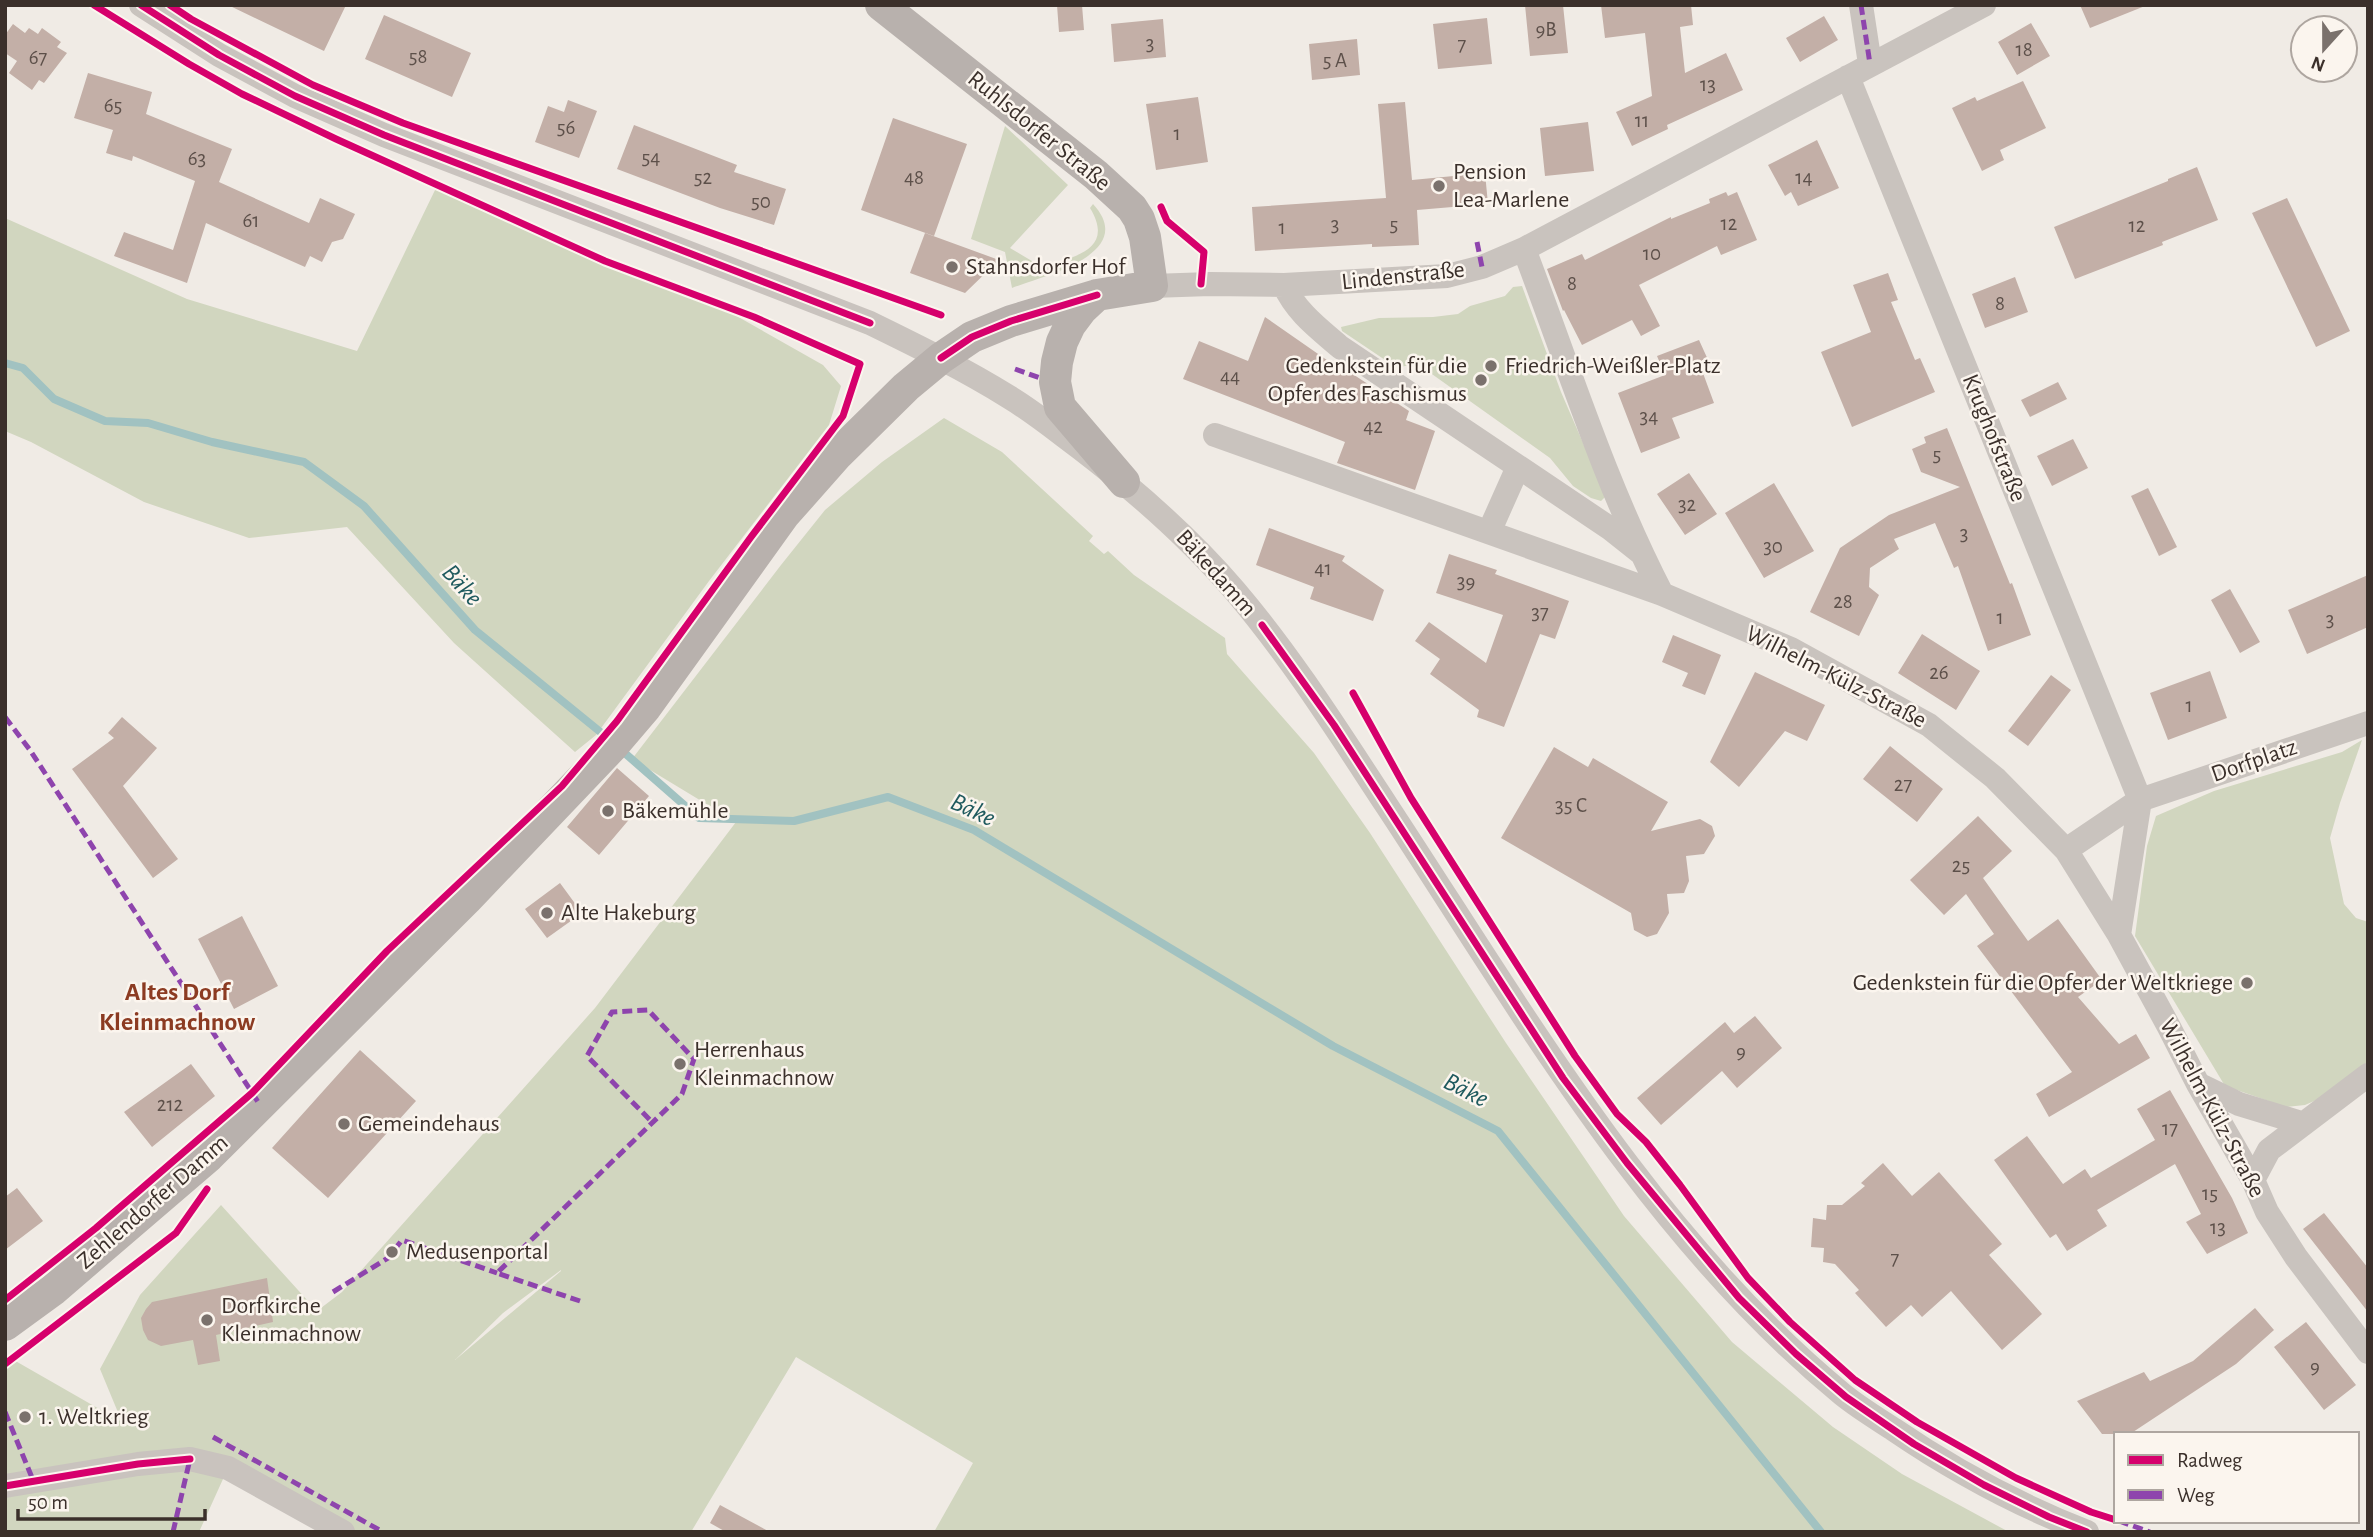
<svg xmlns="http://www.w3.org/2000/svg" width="2373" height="1537" font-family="'Alegreya Sans',sans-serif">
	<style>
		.green { fill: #d1d6bf; fill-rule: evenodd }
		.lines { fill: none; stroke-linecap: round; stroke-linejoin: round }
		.stream { stroke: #a1c2c1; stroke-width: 8 }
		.building { fill: #c3afa7 }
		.minor { stroke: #c9c3be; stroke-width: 24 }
		.major { stroke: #b8b1ad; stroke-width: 32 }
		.quiet { stroke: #8e44ad; stroke-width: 5; stroke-dasharray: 10 5; stroke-linecap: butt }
		.cycleway-casing { stroke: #fbf5ee; stroke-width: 11 }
		.cycleway { stroke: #d6006c; stroke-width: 7 }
		.poi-dot { fill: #7a716c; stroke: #fbf5ee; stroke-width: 2.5 }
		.labels { text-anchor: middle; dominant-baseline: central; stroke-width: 5; stroke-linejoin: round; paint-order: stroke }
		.number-label { font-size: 21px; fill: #5d504a }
		.street-label { font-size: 24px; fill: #3b302b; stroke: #fbf5ee }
		.poi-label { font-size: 24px; fill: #3b302b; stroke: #fbf5ee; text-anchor: start }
		.water-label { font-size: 26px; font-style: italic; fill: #1f5a5e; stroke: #fbf5ee }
		.neighbourhood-label { font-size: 26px; font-weight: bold; fill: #8c3b22; stroke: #fbf5ee }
	</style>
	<rect width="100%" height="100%" fill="#f0ebe5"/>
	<path class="green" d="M1005,126L1068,185L1010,248L1042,267C1072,257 1116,251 1090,208L1093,204C1139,254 1043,276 1012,288L1005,252L971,239Z
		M436,188L726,310L823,365L841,386L829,425L709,581L596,735L575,752L454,643L347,527L249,538L144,502L31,442L5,431V218L187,299L357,351Z
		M1522,286L1561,392L1606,496L1601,501L1591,498L1573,486L1550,458L1429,372L1409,365L1397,368L1342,331L1341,327L1379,318L1433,317L1458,314L1470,306L1505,296L1513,287Z
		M944,418L1002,452L1093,536L1089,541L1104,554L1108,551L1134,575L1225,638L1227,654L1314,753L1370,833L1506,1043L1624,1216L1732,1342L1833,1427L1902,1474L2009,1532H934L973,1463L796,1357L691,1532H343L228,1468L199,1532H5V1355L122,1422L100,1369L140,1295L221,1205L317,1311L342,1292L595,1008L736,822L632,759L781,565L825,510L882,462ZM561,1270V1271L455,1360L503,1313Z
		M2362,740L2340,803L2330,838L2344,904L2356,918L2368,922V1062L2321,1098L2305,1105L2286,1107L2225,1086L2135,936L2147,846L2156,816L2214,791L2342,752Z"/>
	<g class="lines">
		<path class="stream" d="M5,363L23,368L54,399L105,421L148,423L212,442L304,462L364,506L475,630L609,739
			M619,748L699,818L794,821L888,797L974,830L1333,1046L1498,1131L1821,1532"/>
	</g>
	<path class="building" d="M228,5H346L324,51Z
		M1057,5H1082L1084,30L1059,32Z
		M1525,5H1563L1568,53L1530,56Z
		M1601,5H1691L1693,25L1680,27L1685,73L1726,53L1743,90L1667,125L1668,129L1632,146L1616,112L1652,96L1645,33L1605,38Z
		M2080,5H2145V6L2090,28Z
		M384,15L471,53L452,97L365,59Z
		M1824,16L1838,40L1800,62L1786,38Z
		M1487,18L1492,64L1438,69L1433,24Z
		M1163,19L1166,57L1114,62L1111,24Z
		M2031,23L2050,56L2017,75L1998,42Z
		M13,24L25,33L29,28L38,34L42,28L61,42L57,47L67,53L44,83L39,80L32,90L9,73L17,61L5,53V35Z
		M1357,39L1360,75L1312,80L1309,44Z
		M88,73L152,92L146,114L232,149L219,182L309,223L320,198L355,214L343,239L332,242L322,262L310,256L305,267L206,223L187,283L114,256L124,232L173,250L195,181L133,156L132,161L106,153L113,130L74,118Z
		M2023,81L2046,128L2000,150L2004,160L1982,171L1952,108L1975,97L1977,101Z
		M1198,97L1208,162L1156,170L1146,104Z
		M568,100L597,111L579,158L535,142L548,106L564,112Z
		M1405,102L1412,180L1485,173L1488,204L1417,210L1419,245L1372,247V244L1255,251L1252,207L1386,198L1378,104Z
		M893,118L967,144L934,236L861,210Z
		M1588,122L1594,171L1545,176L1540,128Z
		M634,125L737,165L734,172L786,189L774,225L720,208L617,169Z
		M1817,140L1839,188L1798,206L1791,192L1785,196L1768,165Z
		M2197,167L2218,220L2162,242L2163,245L2075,279L2054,227L2168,181V179Z
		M1726,192L1728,196L1737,192L1757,240L1721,255L1717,246L1639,285L1660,326L1641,336L1632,320L1582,345L1564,310L1563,311L1547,269L1582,254L1585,260L1671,217V219L1710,203L1709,199Z
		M2287,198L2350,331L2316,347L2252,213Z
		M925,233L999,260L965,293L910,273Z
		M1888,273L1898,300L1891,302L1915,360L1920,358L1935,392L1852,427L1821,352L1871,332L1853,285Z
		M2015,277L2028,312L1985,328L1972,294Z
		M1265,317L1344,372L1345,369L1409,411L1406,420L1435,431L1415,490L1337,463L1345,442L1183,379L1199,341L1248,361Z
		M1699,340L1709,362L1700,365L1714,403L1672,418L1680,438L1641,453L1618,393L1665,375L1657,356Z
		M2058,382L2067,399L2030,417L2021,400Z
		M1947,428L2010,584L2012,583L2031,635L1988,651L1958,566L1954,568L1935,523L1894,539L1899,549L1870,568L1869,587L1879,595L1859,636L1810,612L1840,548L1889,515L1960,487L1921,472L1912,449L1926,443L1924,437Z
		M2073,439L2088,468L2052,486L2037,456Z
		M1689,473L1717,514L1685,535L1657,494Z
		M1774,483L1814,551L1764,578L1725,513Z
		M2148,488L2177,547L2159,556L2131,496Z
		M1269,528L1345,556L1342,561L1384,590L1373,621L1310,599L1314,587L1256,565Z
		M1449,554L1497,570L1495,574L1569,601L1555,639L1540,634L1504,727L1477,717L1479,710L1430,674L1440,659L1415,641L1429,622L1486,663L1503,615L1436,593Z
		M2368,575V627L2307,654L2288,610Z
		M2230,589L2260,642L2240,653L2211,600Z
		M1922,634L1980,671L1956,710L1898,673Z
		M1673,635L1721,655L1705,695L1682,686L1688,673L1662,662Z
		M2210,671L2227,718L2168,740L2150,693Z
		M1755,672L1825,705L1807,741L1785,731L1739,787L1710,762Z
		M2051,675L2071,690L2028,746L2008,731Z
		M122,717L157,748L123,786L178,859L153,878L72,769L114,738L108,733Z
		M1890,746L1943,789L1917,822L1863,779Z
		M1554,747L1588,767L1593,758L1668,802L1651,831L1700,819L1712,826L1715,836L1704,854L1686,856L1689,881L1684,893L1667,894L1669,913L1657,934L1647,937L1634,930L1631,913L1501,838Z
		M617,768L649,796L599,855L567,827Z
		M1978,816L2012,851L1983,878L2028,941L2058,919L2102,980L2078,997L2119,1044L2136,1034L2150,1058L2049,1117L2036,1094L2072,1072L1977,946L1994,934L1966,894L1944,915L1910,880Z
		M560,883L582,913L547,938L525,909Z
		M242,916L278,986L234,1009L198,939Z
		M1755,1016L1782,1048L1737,1088L1722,1071L1661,1125L1637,1098L1725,1022L1734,1033Z
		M360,1050L416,1101L328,1198L272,1148Z
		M191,1064L215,1096L152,1147L124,1112Z
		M2170,1090L2232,1198L2248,1233L2207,1254L2186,1222L2201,1214L2175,1164L2097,1210L2107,1226L2067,1251L2056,1234L2050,1238L1994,1160L2027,1136L2063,1184L2085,1169L2091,1178L2155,1140L2137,1109Z
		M1883,1163L1912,1196L1939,1172L2002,1244L1989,1255L2042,1314L2002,1350L1951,1291L1922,1317L1911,1305L1886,1327L1855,1293L1859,1290L1835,1264L1823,1262L1824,1248L1811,1247L1813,1218L1826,1220L1827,1205H1842L1865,1186L1861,1183Z
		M17,1188L43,1221L5,1250V1197Z
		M2324,1213L2368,1268V1312L2303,1229Z
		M267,1278L273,1322L216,1335L220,1361L198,1365L193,1340L161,1346L148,1340L143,1330L141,1318L146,1309L152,1302Z
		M2255,1308L2274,1330L2236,1364L2130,1434H2102L2077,1401L2144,1372L2150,1381L2193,1361Z
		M2306,1322L2356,1385L2324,1410L2274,1347Z
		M720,1505L770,1532H726L710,1523Z"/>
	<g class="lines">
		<path class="minor" d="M141,5L219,55L295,96L384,135L870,323C917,346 964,369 1009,397C1034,412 1057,431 1080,448C1136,491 1189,537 1235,591C1292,658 1339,733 1387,806C1522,1011 1650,1236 1842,1394C1858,1407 1876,1418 1893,1429C1953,1470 2018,1505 2087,1532
			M1861,5L1870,64
			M1848,77L2140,800
			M1524,249C1568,365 1605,484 1662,594
			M1284,285C1296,312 1318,328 1340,347L1611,529L1640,552
			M1152,286L1210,284L1284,285L1447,276L1482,267L1524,249L1984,5
			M1215,435L1662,594L1791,649L1929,725L1995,778L2066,850L2119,935L2169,1027L2198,1084L2253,1180L2267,1212L2296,1257L2368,1352
			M1489,532L1518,467
			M2066,850L2140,800L2368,723
			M2119,935L2140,800
			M2198,1084L2239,1104L2301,1123
			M2253,1180L2269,1150L2368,1075
			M5,1486L138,1464L190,1459L228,1468L343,1532"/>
		<path class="major" d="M1097,295L1082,309L1070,325L1062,342L1057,362L1055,382L1060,407L1124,482
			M5,1325L53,1290L209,1156L467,899L611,748L646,707L784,515L838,454L906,387L941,358L972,337L1011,321L1097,295L1152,286L1145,237L1139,219L1132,208L1096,175L881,5"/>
		<path class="quiet" d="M1861,5L1870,64
			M1477,242L1482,267
			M1015,369L1040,378
			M5,717L30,750L260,1105
			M333,1292L388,1258L402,1240L497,1273
			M580,1301L497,1273L682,1094L694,1059L648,1010L612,1012L587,1056L653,1123
			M5,1412L33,1480
			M213,1437L383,1532
			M2119,1521L2150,1532
			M173,1532L190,1459"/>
		<g class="cycleway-casing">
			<path id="cycleway" d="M141,5L219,55L295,96L384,135L870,323
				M170,5L191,19L313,85L403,123L941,315
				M1161,207L1167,221L1204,252L1201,284
				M941,358L972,337L1011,321L1097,295
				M1262,625L1334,725L1563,1078L1627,1163L1739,1298L1796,1354L1846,1397L1914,1444L1984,1485L2049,1517L2087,1532
				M1353,693L1411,798L1575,1056L1617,1114L1646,1142L1680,1185L1748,1278L1790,1322L1855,1380L1917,1422L2016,1478L2091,1512L2116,1520
				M5,1300L96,1228L252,1093L387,951L562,786L617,721L751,537L843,416L860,364L754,317L605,261L336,139L242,94L189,64L94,5
				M5,1364L176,1233L207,1189
				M5,1486L138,1464L190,1459"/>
		</g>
		<use href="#cycleway" class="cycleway"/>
	</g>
	<g class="poi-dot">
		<circle cx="1439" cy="186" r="7"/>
		<circle cx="952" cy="267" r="7"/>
		<circle cx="1491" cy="366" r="7"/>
		<circle cx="1481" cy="380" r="7"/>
		<circle cx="608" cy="811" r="7"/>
		<circle cx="547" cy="913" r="7"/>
		<circle cx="2247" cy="983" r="7"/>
		<circle cx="680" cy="1064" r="7"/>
		<circle cx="344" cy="1124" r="7"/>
		<circle cx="392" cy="1252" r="7"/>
		<circle cx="207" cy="1320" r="7"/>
		<circle cx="25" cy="1417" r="7"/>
	</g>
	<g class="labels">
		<g class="number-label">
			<text x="1546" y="29">9B</text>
			<text x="1150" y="43">3</text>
			<text x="1462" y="44">7</text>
			<text x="2024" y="49">18</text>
			<text x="418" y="56">58</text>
			<text x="38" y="57">67</text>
			<text x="1335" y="60">5 A</text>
			<text x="1708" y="84">13</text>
			<text x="113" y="105">65</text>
			<text x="1642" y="120">11</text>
			<text x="566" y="127">56</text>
			<text x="1177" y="133">1</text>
			<text x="651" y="157">54</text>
			<text x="197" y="158">63</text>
			<text x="703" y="177">52</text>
			<text x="914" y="177">48</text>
			<text x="1804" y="177">14</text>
			<text x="761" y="201">50</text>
			<text x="251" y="220">61</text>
			<text x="1729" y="223">12</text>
			<text x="1335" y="224">3</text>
			<text x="1394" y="224">5</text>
			<text x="2137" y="225">12</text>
			<text x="1282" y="227">1</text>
			<text x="1652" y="253">10</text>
			<text x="1572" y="283">8</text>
			<text x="2000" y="303">8</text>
			<text x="1230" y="376">44</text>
			<text x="1649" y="416">34</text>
			<text x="1373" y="426">42</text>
			<text x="1937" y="454">5</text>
			<text x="1687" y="504">32</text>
			<text x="1964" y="533">3</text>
			<text x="1773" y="546">30</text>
			<text x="1323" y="568">41</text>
			<text x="1466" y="581">39</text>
			<text x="1843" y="601">28</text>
			<text x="1540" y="612">37</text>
			<text x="2000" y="617">1</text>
			<text x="2330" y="619">3</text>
			<text x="1939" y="672">26</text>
			<text x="2189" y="705">1</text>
			<text x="1903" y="784">27</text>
			<text x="1571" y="805">35 C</text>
			<text x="1961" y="865">25</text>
			<text x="1741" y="1051">9</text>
			<text x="170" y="1104">212</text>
			<text x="2170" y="1128">17</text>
			<text x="2210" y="1193">15</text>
			<text x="2218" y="1227">13</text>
			<text x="1895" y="1258">7</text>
			<text x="2315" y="1366">9</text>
		</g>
		<g class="street-label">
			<text transform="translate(1039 131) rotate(39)">Ruhlsdorfer Straße</text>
			<text transform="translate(1403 276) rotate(-6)">Lindenstraße</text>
			<text transform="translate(1994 438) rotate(68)">Krughofstraße</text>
			<text transform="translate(1216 573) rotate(48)">Bäkedamm</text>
			<text transform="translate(1836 677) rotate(27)">Wilhelm-Külz-Straße</text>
			<text transform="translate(2254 761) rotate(-19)">Dorfplatz</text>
			<text transform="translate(2212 1108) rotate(62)">Wilhelm-Külz-Straße</text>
			<text transform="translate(153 1202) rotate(-41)">Zehlendorfer Damm</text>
		</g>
		<g class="poi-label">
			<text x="1453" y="172">Pension<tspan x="1453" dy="28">Lea-Marlene</tspan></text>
			<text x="966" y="267">Stahnsdorfer Hof</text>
			<text x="1467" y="366" text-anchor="end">Gedenkstein für die<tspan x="1467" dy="28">Opfer des Faschismus</tspan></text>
			<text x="1505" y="366">Friedrich-Weißler-Platz</text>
			<text x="622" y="811">Bäkemühle</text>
			<text x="561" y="913">Alte Hakeburg</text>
			<text x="2233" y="983" text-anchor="end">Gedenkstein für die Opfer der Weltkriege</text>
			<text x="694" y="1050">Herrenhaus<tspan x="694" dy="28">Kleinmachnow</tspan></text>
			<text x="358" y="1124">Gemeindehaus</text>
			<text x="406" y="1252">Medusenportal</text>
			<text x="221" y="1306">Dorfkirche<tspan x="221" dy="28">Kleinmachnow</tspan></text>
			<text x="39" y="1417">1. Weltkrieg</text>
		</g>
		<g class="water-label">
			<text transform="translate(462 585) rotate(48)">Bäke</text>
			<text transform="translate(973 810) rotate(25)">Bäke</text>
			<text transform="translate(1466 1090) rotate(27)">Bäke</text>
		</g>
		<g class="neighbourhood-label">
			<text x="177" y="992">Altes Dorf<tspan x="177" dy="30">Kleinmachnow</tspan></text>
		</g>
	</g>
	<rect width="2373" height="1537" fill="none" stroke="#3b302b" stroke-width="14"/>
	<rect x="2114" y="1432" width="245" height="91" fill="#fbf5ee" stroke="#aea6a0" stroke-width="2"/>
	<rect x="2128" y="1455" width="35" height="10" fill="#d6006c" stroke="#aea6a0" stroke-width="2"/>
	<text x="2177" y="1467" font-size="21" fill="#3b302b">Radweg</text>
	<rect x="2128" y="1490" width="35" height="10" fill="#8e44ad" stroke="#aea6a0" stroke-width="2"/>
	<text x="2177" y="1502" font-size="21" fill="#3b302b">Weg</text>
	<g transform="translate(2324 49) rotate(201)"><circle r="33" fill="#fbf5ee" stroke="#aea6a0" stroke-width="2"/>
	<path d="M0-5L12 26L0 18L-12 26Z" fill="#7a716c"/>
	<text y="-10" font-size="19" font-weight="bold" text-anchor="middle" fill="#3b302b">N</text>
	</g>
	<path d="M18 1509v10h187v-10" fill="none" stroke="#3b302b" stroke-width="3.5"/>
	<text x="28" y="1509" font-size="21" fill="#3b302b" stroke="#fbf5ee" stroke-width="5" paint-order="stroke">50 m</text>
</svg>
